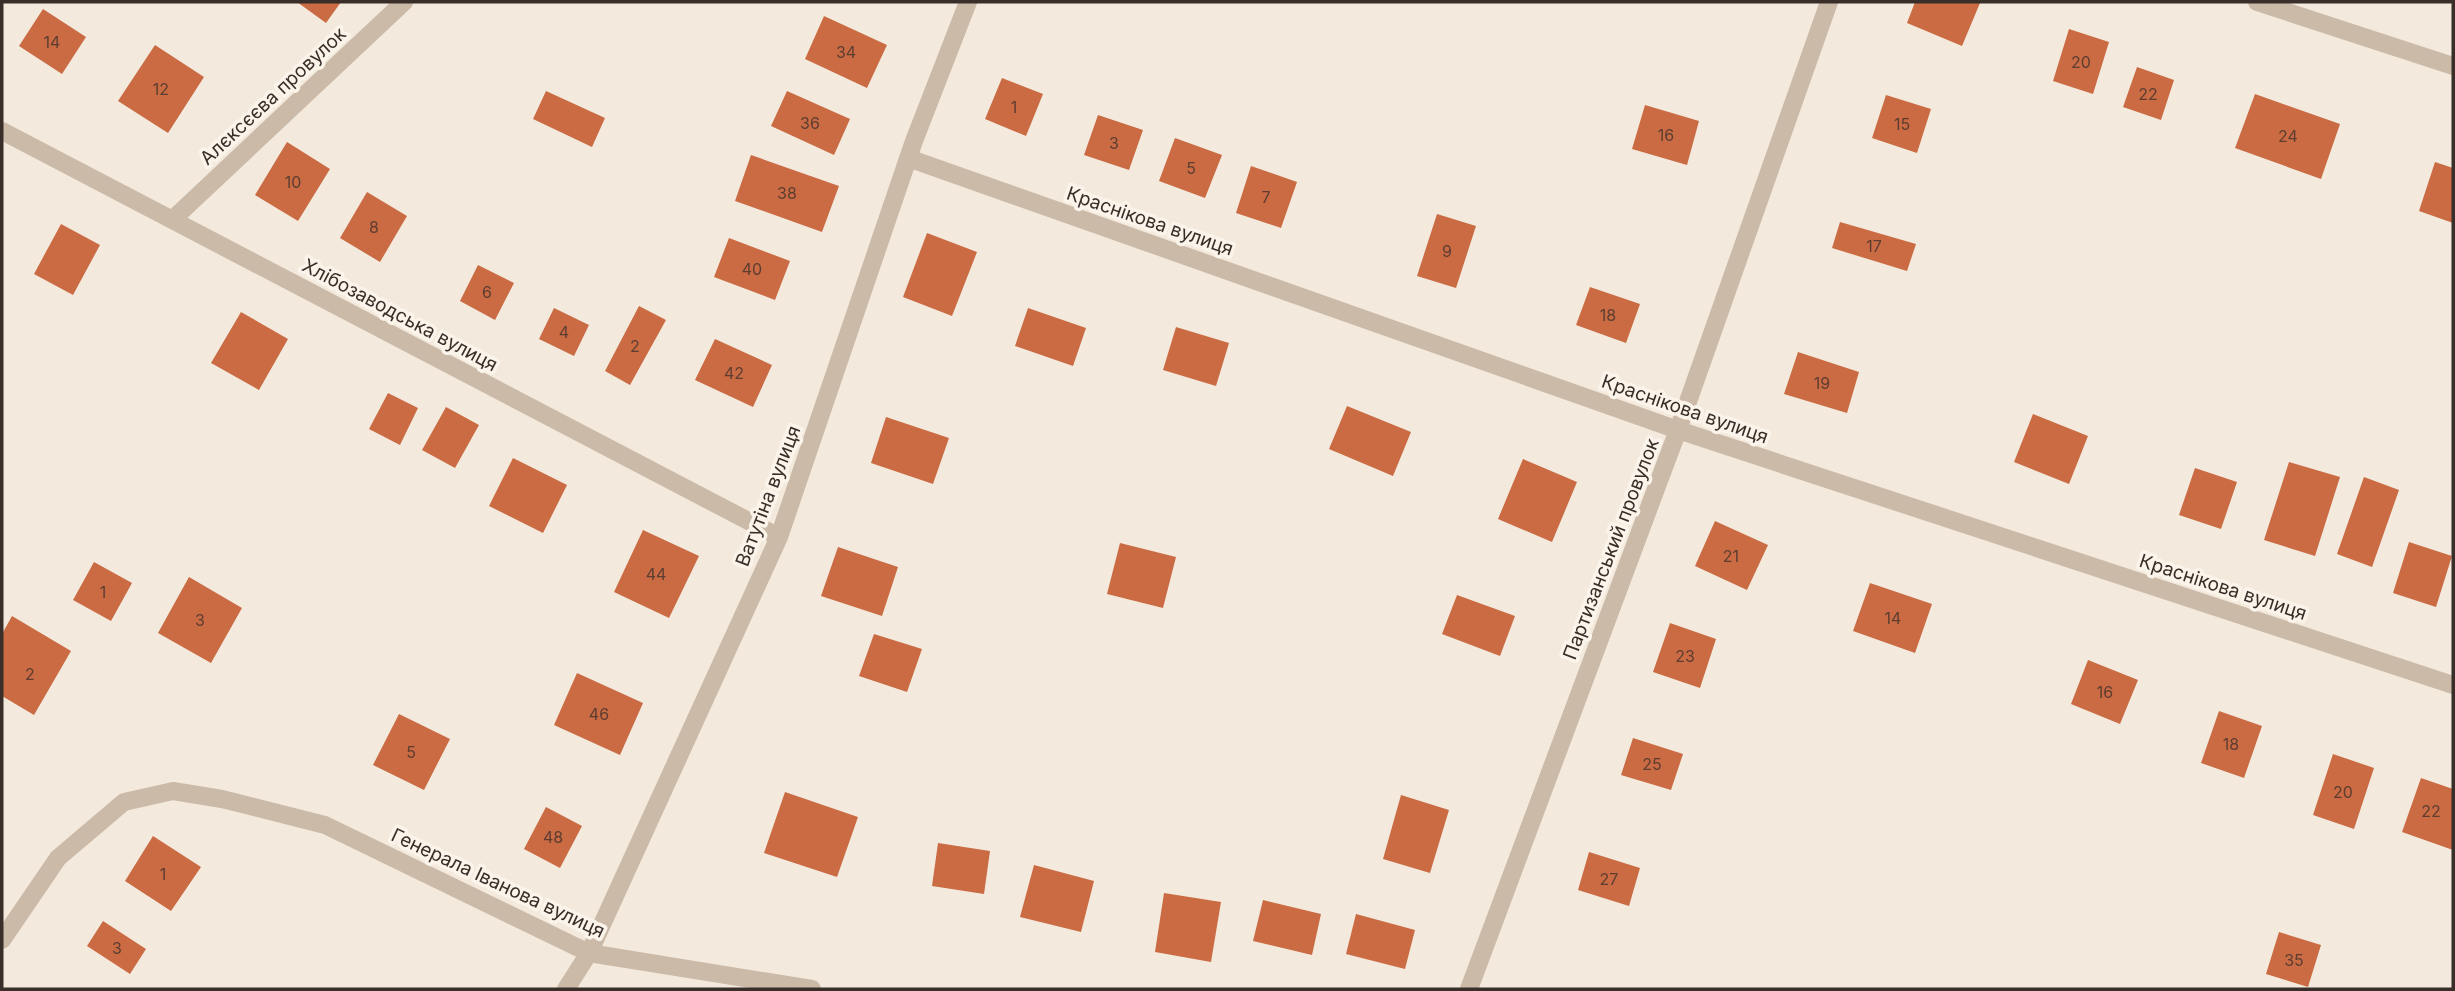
<svg xmlns="http://www.w3.org/2000/svg" width="2455" height="991" font-family="Inter,sans-serif">
	<style>
		.building { fill: #ca6b44 }
		.lines { fill: none; stroke-linecap: round; stroke-linejoin: round }
		.minor { stroke: #ccbaa8; stroke-width: 18 }
		.labels { text-anchor: middle; dominant-baseline: central; stroke-width: 7; stroke-linejoin: round; paint-order: stroke }
		.number-label { font-size: 16px; fill: #5d3d30 }
		.street-label { font-size: 19px; fill: #392e29; stroke: #fbf4ea }
	</style>
	<rect width="100%" height="100%" fill="#f3eadd"/>
	<path class="building" d="M297,2H341L326,23Z
		M1915,2H1977L1980,3L1962,46L1907,23Z
		M43,9L86,37L62,74L19,46Z
		M824,16L887,45L867,88L805,59Z
		M2069,29L2109,42L2093,94L2053,81Z
		M155,45L204,77L168,133L118,101Z
		M2137,67L2174,80L2161,120L2123,107Z
		M1002,78L1043,94L1026,136L985,119Z
		M546,91L605,118L592,147L533,119Z
		M787,91L850,119L834,155L771,126Z
		M2255,94L2340,124L2321,179L2235,148Z
		M1886,95L1931,109L1917,153L1872,138Z
		M1645,105L1699,121L1687,165L1632,149Z
		M1098,115L1143,130L1129,170L1084,155Z
		M1175,138L1222,155L1205,198L1159,181Z
		M287,142L330,169L298,221L255,195Z
		M751,155L839,186L822,232L735,201Z
		M2435,162L2453,168V223L2419,211Z
		M1251,166L1297,182L1281,228L1236,213Z
		M367,192L407,216L380,262L340,238Z
		M1437,214L1476,226L1456,288L1417,276Z
		M1840,222L1916,244L1907,271L1832,248Z
		M61,224L100,245L73,295L34,274Z
		M927,233L977,252L952,316L903,297Z
		M729,238L790,261L775,300L714,277Z
		M478,265L514,283L495,320L460,301Z
		M1590,287L1640,304L1626,343L1576,325Z
		M639,306L666,320L630,385L605,371Z
		M554,308L589,325L574,356L539,339Z
		M1028,308L1086,328L1073,366L1015,346Z
		M241,312L288,339L259,390L211,363Z
		M1176,327L1229,343L1216,386L1163,370Z
		M715,339L772,365L753,407L695,380Z
		M1798,352L1859,372L1847,413L1784,394Z
		M388,393L418,408L400,445L369,429Z
		M1347,406L1411,432L1393,476L1329,449Z
		M446,407L479,425L455,468L422,450Z
		M2033,414L2088,436L2069,484L2014,462Z
		M886,417L949,438L933,484L871,463Z
		M513,458L567,485L543,533L489,506Z
		M1523,459L1577,482L1552,542L1498,519Z
		M2289,462L2340,477L2315,556L2264,540Z
		M2195,468L2237,482L2221,529L2179,515Z
		M2364,477L2399,490L2372,567L2337,554Z
		M1715,521L1768,545L1747,590L1695,566Z
		M643,530L699,556L669,618L614,592Z
		M2409,542L2452,556L2436,607L2393,593Z
		M1120,543L1176,557L1163,608L1107,594Z
		M838,547L898,567L882,616L821,596Z
		M94,562L132,583L111,621L73,600Z
		M189,577L242,608L211,663L158,633Z
		M1870,583L1932,604L1915,653L1853,631Z
		M1457,595L1515,616L1500,656L1442,634Z
		M12,616L71,651L34,715L2,696V634Z
		M1670,623L1716,639L1700,688L1653,672Z
		M874,634L922,649L907,692L859,676Z
		M2088,660L2138,680L2120,724L2071,704Z
		M577,673L643,703L620,755L554,725Z
		M2219,711L2262,726L2244,778L2201,763Z
		M399,714L450,739L424,790L373,765Z
		M1633,738L1683,754L1671,790L1621,775Z
		M2333,754L2374,768L2354,829L2313,815Z
		M2421,778L2453,789V850L2402,832Z
		M785,792L858,817L837,877L764,853Z
		M1401,795L1449,810L1430,873L1383,859Z
		M546,807L582,826L560,868L524,849Z
		M153,836L201,867L171,911L125,881Z
		M938,843L990,851L984,894L932,886Z
		M1589,852L1640,868L1629,906L1578,890Z
		M1034,865L1094,881L1081,932L1020,917Z
		M1164,893L1221,902L1211,962L1155,952Z
		M1263,900L1321,914L1312,955L1253,941Z
		M1356,914L1415,930L1405,969L1346,954Z
		M103,921L146,949L130,974L87,946Z
		M2279,932L2321,945L2308,987L2266,974Z"/>
	<g class="lines">
		<path class="minor" d="M2257,2L2453,66
			M2,131L779,537
			M908,158L1678,430L2453,685
			M172,220L404,2
			M2,940L58,858L124,802L173,791L222,799L325,825L589,953L812,989
			M566,989L589,953L779,537L914,141L968,2
			M1469,989L1678,430L1829,2"/>
	</g>
	<g class="labels">
		<g class="number-label">
			<text x="52" y="42">14</text>
			<text x="846" y="52">34</text>
			<text x="2081" y="62">20</text>
			<text x="161" y="89">12</text>
			<text x="2148" y="94">22</text>
			<text x="1014" y="107">1</text>
			<text x="810" y="123">36</text>
			<text x="1902" y="124">15</text>
			<text x="1666" y="135">16</text>
			<text x="2288" y="136">24</text>
			<text x="1114" y="143">3</text>
			<text x="1191" y="168">5</text>
			<text x="293" y="182">10</text>
			<text x="787" y="193">38</text>
			<text x="1266" y="197">7</text>
			<text x="374" y="227">8</text>
			<text x="1874" y="246">17</text>
			<text x="1447" y="251">9</text>
			<text x="752" y="269">40</text>
			<text x="487" y="292">6</text>
			<text x="1608" y="315">18</text>
			<text x="564" y="332">4</text>
			<text x="635" y="346">2</text>
			<text x="734" y="373">42</text>
			<text x="1822" y="383">19</text>
			<text x="1731" y="556">21</text>
			<text x="656" y="574">44</text>
			<text x="103" y="592">1</text>
			<text x="1893" y="618">14</text>
			<text x="200" y="620">3</text>
			<text x="1685" y="656">23</text>
			<text x="30" y="674">2</text>
			<text x="2105" y="692">16</text>
			<text x="599" y="714">46</text>
			<text x="2231" y="744">18</text>
			<text x="411" y="752">5</text>
			<text x="1652" y="764">25</text>
			<text x="2343" y="792">20</text>
			<text x="2431" y="811">22</text>
			<text x="553" y="837">48</text>
			<text x="163" y="874">1</text>
			<text x="1609" y="879">27</text>
			<text x="117" y="948">3</text>
			<text x="2294" y="960">35</text>
		</g>
		<g class="street-label">
			<text transform="translate(273 96) rotate(-43)">Алєксєєва провулок</text>
			<text transform="translate(1150 221) rotate(19)">Краснікова вулиця</text>
			<text transform="translate(400 315) rotate(28)">Хлібозаводська вулиця</text>
			<text transform="translate(1685 409) rotate(19)">Краснікова вулиця</text>
			<text transform="translate(768 496) rotate(-69)">Ватутіна вулиця</text>
			<text transform="translate(1611 549) rotate(-69)">Партизанський провулок</text>
			<text transform="translate(2223 587) rotate(18)">Краснікова вулиця</text>
			<text transform="translate(498 883) rotate(25)">Генерала Іванова вулиця</text>
		</g>
	</g>
	<rect width="2455" height="991" fill="none" stroke="#392e29" stroke-width="7"/>
</svg>
